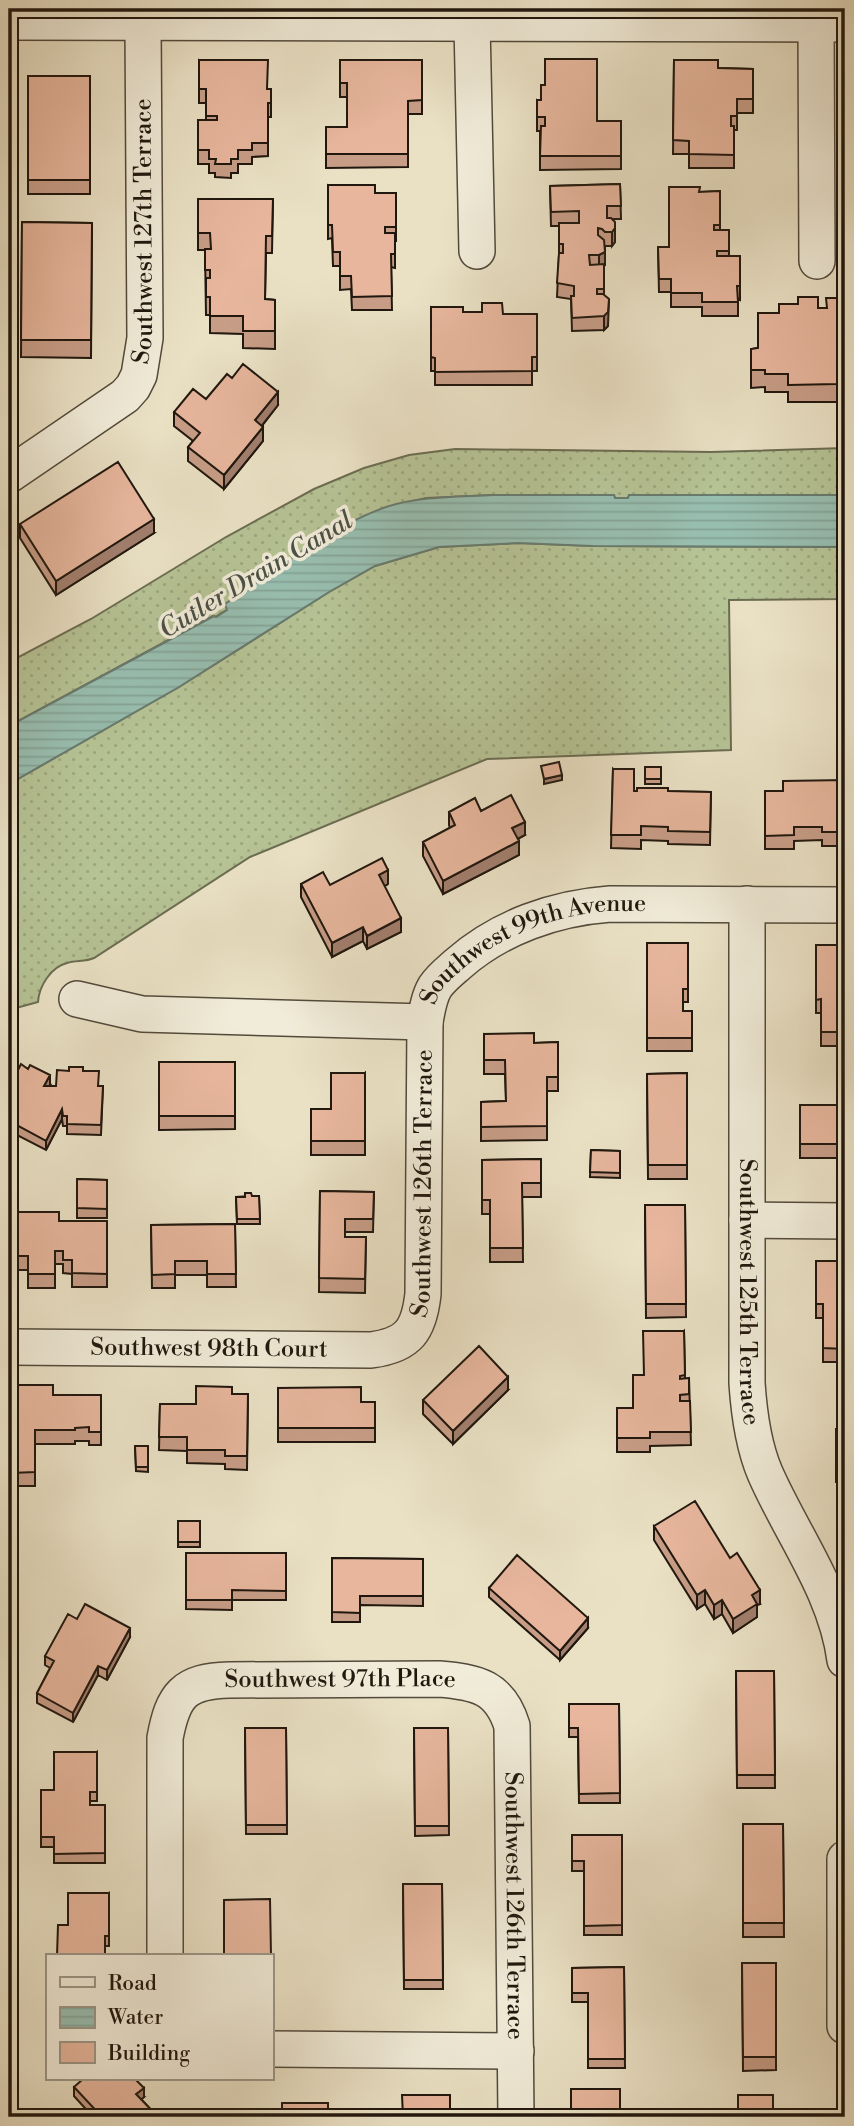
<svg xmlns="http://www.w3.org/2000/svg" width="854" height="2126" font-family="'Libre Bodoni',serif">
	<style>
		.grass { fill: url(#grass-dots); stroke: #6b6d52; stroke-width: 2 }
		.water { fill: url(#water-rules); stroke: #687b6f; stroke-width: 2 }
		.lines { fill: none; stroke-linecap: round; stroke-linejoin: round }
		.minor-casing { stroke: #524a3c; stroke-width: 38 }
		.minor { stroke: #f1ecd9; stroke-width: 35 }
		.wall { fill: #c79d87; stroke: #20170e; stroke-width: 2 }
		.shaded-wall { fill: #a27f6e; stroke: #20170e; stroke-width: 2 }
		.building { fill: #e7b69d; stroke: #20170e; stroke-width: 2 }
		.labels { text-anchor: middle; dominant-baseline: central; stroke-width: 7; stroke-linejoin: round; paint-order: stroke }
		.street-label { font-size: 24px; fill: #20170e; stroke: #f1ecd9 }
		.water-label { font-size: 26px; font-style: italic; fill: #4a5147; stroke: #f1ecd9 }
	</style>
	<defs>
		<pattern id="grass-dots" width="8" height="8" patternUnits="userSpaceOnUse" patternTransform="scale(1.75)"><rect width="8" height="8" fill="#b6c395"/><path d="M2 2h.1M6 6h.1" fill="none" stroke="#9ca77f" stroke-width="1.8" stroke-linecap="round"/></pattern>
		<pattern id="water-rules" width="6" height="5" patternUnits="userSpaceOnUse" patternTransform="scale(1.75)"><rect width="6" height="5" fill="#98beb0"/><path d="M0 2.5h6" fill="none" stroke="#83a396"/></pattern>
	</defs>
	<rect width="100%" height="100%" fill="#eae1c5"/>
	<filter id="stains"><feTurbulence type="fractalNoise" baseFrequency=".00286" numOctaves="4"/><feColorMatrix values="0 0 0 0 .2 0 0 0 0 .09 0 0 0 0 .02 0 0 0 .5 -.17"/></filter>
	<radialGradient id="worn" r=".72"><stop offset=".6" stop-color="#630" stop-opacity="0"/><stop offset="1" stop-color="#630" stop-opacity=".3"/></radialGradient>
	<path class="grass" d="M845,448V495H629L628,498H615L614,495H493L426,498L386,508L336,529L226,604L228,609L215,617L213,616L9,726V662L91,619L226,537L314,489L364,468L409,455L455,449L711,452Z
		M518,543L593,546L845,547V599L729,600L731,750L487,759L250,857L94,958C85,962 76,960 67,963C51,967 39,986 38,1002L9,1010V784L179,687L329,592L375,566L439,547Z"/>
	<path class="water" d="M493,495H614L615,498H628L629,495H845V547L593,546L518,543L439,547L375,566L329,592L179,687L9,784V726L214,616L216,617L227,610L225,604C275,571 329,527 386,507C420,496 457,497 493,495Z"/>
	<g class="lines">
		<g class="minor-casing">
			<g id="minor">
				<path d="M9,22L845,24"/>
				<path d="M472,24L477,251"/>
				<path d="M816,24L817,261"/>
				<path id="s1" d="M9,475L125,396L133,387L139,375L145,338L143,24"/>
				<path id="s2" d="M747,904V1383C749,1413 753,1445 765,1473C792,1535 836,1591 845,1660"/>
				<path id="s3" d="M77,999L142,1014L425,1022C427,1010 429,997 435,987C441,978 450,971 458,964C500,927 555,908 610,904L845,905"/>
				<path d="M747,1220L845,1221"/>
				<path id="s4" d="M9,1347L371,1350C409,1345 419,1330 423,1294L425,1022"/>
				<path d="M845,1859V2026"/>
				<path id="s5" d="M165,1956V1738C173,1695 184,1681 229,1680L439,1679C477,1682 500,1687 512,1726L516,2117"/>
				<path d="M271,2049L516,2051"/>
			</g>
		</g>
		<use href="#minor" class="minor"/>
	</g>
	<path class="wall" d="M199,60L268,89H271V117H268V156L252,157V164H238V173H231V178L215,177V173H209V164H198V120H206V103H199Z
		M340,60H422V114H408V167L326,168V127H347V97H340Z
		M674,60L718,68L753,69V113H737V130H734V168H689V154H673Z
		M28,76H90V194H28Z
		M537,100L597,121H621V169L540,170V131H537Z
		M620,184L621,219H613L615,242L612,246H605V265L604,266V295L608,326L604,330L572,331L571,299L557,297L559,255V226H551L550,186Z
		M328,185L375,193H396V241H395V268L391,267L392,310H352L351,289L340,290V266H333L332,238L328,239Z
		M720,191V230H729V256H740V300L738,299V316H702V307H671V292H659L658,247H669L699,192Z
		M198,199H273L272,253H266L265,299L275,300V349L243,348V334L210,333V315H206L205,250H198Z
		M22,222L92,223L91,358L21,357Z
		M845,298V397H837V402H788V392H765V387L751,388V349L758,348L779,313L798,304L818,308H827Z
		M431,307L463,312L503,314H537V371H532V385H435V371H431Z
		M232,378L278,405L262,426L263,441L224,489L188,461V447L193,441L174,426V412L206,399Z
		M20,524L154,533L56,595L20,538Z
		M645,767H661V784H645Z
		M613,769L634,791L711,792L710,845L668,844V841L641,840V849L611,848Z
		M845,780V846H822V840L794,841V849H765V791H783Z
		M481,811L525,835L518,839L519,855L443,894L423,856V842L450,828L449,825V812Z
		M301,884L330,885L388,884L384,886L401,932L367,949L363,941L332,957L301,897Z
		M647,943H688V1002H683V1011H692V1051H647Z
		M816,945H845V1046H821V1013H816Z
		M484,1034L534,1043L558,1042V1091H547V1140L481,1141V1102L506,1101L505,1074H484Z
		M159,1062H235V1129L159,1130Z
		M83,1071L99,1086H103L101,1135L67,1134V1126H63L62,1119L46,1150L9,1131V1118L14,1108L9,1106V1088L50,1085L49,1086H56Z
		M365,1073V1155H311V1109H331Z
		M687,1073V1179H648L647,1074Z
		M800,1105H845V1158H800Z
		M591,1150L620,1151V1178L590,1177Z
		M541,1159V1197H522L523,1262H490V1214H482V1160Z
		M77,1179L107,1180V1218H77Z
		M320,1191L374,1192L373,1232H345V1237H366L365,1293L319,1292Z
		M252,1196H259L260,1224H237L236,1197Z
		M645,1205H685L686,1317L646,1318Z
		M18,1212L59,1221H107V1287H72V1274L63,1273V1264H55V1288H28V1270H18Z
		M235,1224L236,1287H207V1275H175V1288H152L151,1225Z
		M816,1261H845V1362H823V1318H816Z
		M684,1331L685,1379L689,1378L691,1445L650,1446V1452H617V1408H633L644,1375Z
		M11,1385L53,1395H101V1445H89V1441H75V1444H35V1486H11Z
		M278,1388L361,1402H375V1442H278Z
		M508,1390L453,1444L423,1414V1400Z
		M232,1394H248L247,1470L225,1469V1464L187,1463V1451L159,1450L160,1404H196Z
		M836,1429H845V1482H836Z
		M135,1446H148V1472L136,1471Z
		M178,1521H200V1547H178Z
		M654,1526L760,1604L757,1605V1617L733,1633L722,1614L714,1619L705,1604L697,1609L654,1540Z
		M186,1553H286V1600H232V1610L186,1609Z
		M332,1558L423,1559V1606L360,1605V1622H332Z
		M489,1588L588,1628L560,1660L489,1597Z
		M77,1619L130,1637L107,1680L98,1675L73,1722L37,1703V1693L50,1668L45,1665V1656Z
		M736,1671H774L775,1788H737Z
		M569,1704H619L620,1803H579L578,1737H569Z
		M245,1728H286L287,1834H246Z
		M414,1728H448L449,1835L415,1836Z
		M97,1752V1801H90V1805H105V1863H54V1847H41V1790H54Z
		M743,1824H783L784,1937H743Z
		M572,1835H622V1935H584V1871H572Z
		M403,1884H442L443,1989H404Z
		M109,1893V1946H105L68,1925Z
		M742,1963H776V2070L743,2071Z
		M624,1967L625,2068H588V2002H572V1968Z
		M74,2087L144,2097L141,2099L158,2117H93L74,2096Z"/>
	<path class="shaded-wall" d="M615,228V242L612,246V232Z
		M605,252V265L599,269V255Z
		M609,299L608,326L604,330V316Z
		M278,392V405L255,434V420Z
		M263,427V441L224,489V475Z
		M154,519V533L56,595V581Z
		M11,600V614H9V601Z
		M562,775V780L544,784V779Z
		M525,822V835L512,842V828Z
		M519,841V855L443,894V881Z
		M388,870V884L379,889V875Z
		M401,918V932L367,949V936Z
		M363,927V941L332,957V943Z
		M50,1075V1085L44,1095V1086Z
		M62,1109V1119L46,1150V1141Z
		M508,1377V1390L453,1444V1431Z
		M705,1590V1604L697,1609V1595Z
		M760,1590V1604L757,1605V1617L733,1633V1619L752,1595Z
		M722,1600V1614L714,1619V1605Z
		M588,1618V1628L560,1660V1651Z
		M130,1628V1637L107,1680V1670Z
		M98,1666V1675L73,1722V1713Z
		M144,2088V2097L136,2104V2094Z"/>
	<path class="building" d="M545,59H597V121H621V156H540L541,126H545V117H537V100H541V85H545Z
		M199,60H268L267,89H271V103H268V143H252V150H238V159H231V164H215L216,159H209V150H198V120H217V116H206V89H199Z
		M340,60H422V100L408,101V154H326V127H347V83H340Z
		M674,60H718V68L753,69V99H737V116H731V126H734V155L689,154V141L673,140Z
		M28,76H90V180H28Z
		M620,184L621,206H607V218H611L615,222V228L612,232H605L602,229L598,228V235L604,240L605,252L599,255H589L590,265L604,264V289H597V294H603L609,299L608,312L604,316L572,318L571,296H574V286L557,283L559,253H563V244H559V223H579V211L551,212L550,186Z
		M328,185H375V193H396V227H385V233H395V254H391L392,296L352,297L351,276H340V252H333L332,225H328Z
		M669,187H700L699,192L720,191V225H714V230H729V251H717V256H740V286H737L738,302H702V293H671V279H659L658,247H669Z
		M198,199H273L272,236H266L265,299L275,300V331H243V316H210V297H206V278H210V270H205V249H211L210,233H198Z
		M22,222L92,223L91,340H21Z
		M798,297H818V308H827L826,298H845V379H837V384L788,385V374H765V370H751V349L758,348V313H779V304H798Z
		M482,303H502L503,314H537V357H532V371L435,372V358L431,357V307H463V312H482Z
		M243,364L278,392L255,420L263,427L224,475L188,447L200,433L174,412L193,389L206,399L227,374L232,378Z
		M118,462L154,519L56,581L20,524Z
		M559,762L562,775L544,779L541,766Z
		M645,767H661V779H645Z
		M613,769H634V791H637V788H668V791L711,792L710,832L668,831V827L641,826V835H611Z
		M845,780V832H822V827H794V835L765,836V791H783V781Z
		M511,795L525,822L512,828L519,841L443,881L423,842L455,825L449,812L475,798L481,811Z
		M382,858L388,870L379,875L401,918L367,936L363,927L332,943L301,884L323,872L330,885Z
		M647,943H688V989H683V1011H692V1038H647Z
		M816,945H845V1032H821V999L816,1000Z
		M534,1033V1043L558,1042V1077H547V1126L481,1127V1102L506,1101L505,1060H484V1034Z
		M159,1062H235V1116H159Z
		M21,1064L28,1069L30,1065L50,1075L44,1086H56L57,1070L69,1071V1067H83V1071H99L98,1086H103L101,1125L67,1124V1116H63L62,1109L46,1141L9,1121V1118L17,1101L9,1096V1088Z
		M331,1073H365V1141H311V1109H331Z
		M687,1073V1165H648L647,1074Z
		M800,1105H845V1144H800Z
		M591,1150L620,1151V1173L590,1172Z
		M541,1159V1183H522L523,1248H490V1200H482V1160Z
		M77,1179L107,1180V1209L77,1208Z
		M320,1191L374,1192L373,1219H345V1237H366L365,1279L319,1278Z
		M245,1193H251L252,1196H259L260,1219H237L236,1197H245Z
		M645,1205H685L686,1304H646Z
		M18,1212H59V1221H107V1274L72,1273V1260H63V1251H55V1274H28V1256H18Z
		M235,1224L236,1274H207V1261H175V1274L152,1275L151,1225Z
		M816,1261H845V1349L823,1348V1304H816Z
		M643,1331H684L685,1375L680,1376V1379L689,1378V1394L680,1395V1401H690L691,1432H650V1438H617V1408H633V1375H644Z
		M479,1346L508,1377L453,1431L423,1400Z
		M11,1385H53V1395H101V1432H89V1427L75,1428V1430H35V1472L11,1473Z
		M196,1386L232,1387V1394H248L247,1456H225V1450H187V1437H159L160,1404H196Z
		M361,1387V1402H375V1428H278V1388Z
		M836,1429H845V1468H836Z
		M135,1446H148V1467H136Z
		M695,1501L730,1558L737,1553L760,1590L752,1595L757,1604L733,1619L722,1600L714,1605L705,1590L697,1595L654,1526Z
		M178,1521H200V1542H178Z
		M186,1553H286V1591L232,1590V1600H186Z
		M517,1555L588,1618L560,1651L489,1588Z
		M332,1558L423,1559V1596H360V1613L332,1612Z
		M85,1604L130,1628L107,1670L98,1666L73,1713L37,1693L54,1661L45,1656L68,1614L77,1619Z
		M736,1671H774L775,1775H737Z
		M569,1704H619L620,1793L579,1794L578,1728H569Z
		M245,1728H286L287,1825H246Z
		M414,1728H448L449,1826H415Z
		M54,1752H97V1792H90V1805H105V1853L54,1854V1837H41V1790H54Z
		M743,1824H783L784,1923H743Z
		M572,1835H622V1925L584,1926V1861H572Z
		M403,1884H442L443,1980H404Z
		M68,1893H109V1936H105V1956H57L58,1925H68Z
		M270,1899L271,1956H224V1900Z
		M742,1963H776V2057H743Z
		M624,1967L625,2059H588V1993H572V1968Z
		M83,2079H135L144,2088L136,2094L158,2117H102L74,2087Z
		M571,2089H620V2117H571Z
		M402,2095H450V2117H403Z
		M738,2095H773V2117H738Z
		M282,2103H328V2117H229V2111L282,2112Z"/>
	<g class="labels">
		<g class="street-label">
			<text stroke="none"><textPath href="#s1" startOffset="310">Southwest 127th Terrace</textPath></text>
			<text stroke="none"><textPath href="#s3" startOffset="495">Southwest 99th Avenue</textPath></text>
			<text stroke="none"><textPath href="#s4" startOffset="558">Southwest 126th Terrace</textPath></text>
			<text stroke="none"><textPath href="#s2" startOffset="388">Southwest 125th Terrace</textPath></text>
			<text stroke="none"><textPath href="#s4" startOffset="200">Southwest 98th Court</textPath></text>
			<text stroke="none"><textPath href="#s5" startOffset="427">Southwest 97th Place</textPath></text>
			<text stroke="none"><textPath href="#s5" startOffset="800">Southwest 126th Terrace</textPath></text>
		</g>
		<g class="water-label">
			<text transform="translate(256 575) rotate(-31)">Cutler Drain Canal</text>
		</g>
	</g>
	<rect width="854" height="2126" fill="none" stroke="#eae1c5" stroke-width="35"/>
	<rect x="10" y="10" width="833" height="2105" fill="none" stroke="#20170e" stroke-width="3.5"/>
	<rect x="18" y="18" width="819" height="2091" fill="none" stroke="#20170e" stroke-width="2"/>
	<rect x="46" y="1954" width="228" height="126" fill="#f1ecd9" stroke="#9d9788" stroke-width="2"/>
	<rect x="60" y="1977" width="35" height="10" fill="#f1ecd9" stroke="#9d9788" stroke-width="2"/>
	<text x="108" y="1990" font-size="21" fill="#20170e">Road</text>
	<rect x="60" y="2007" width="35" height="21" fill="url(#water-rules)" stroke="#9d9788" stroke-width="2"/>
	<text x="108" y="2024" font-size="21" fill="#20170e">Water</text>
	<rect x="60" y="2042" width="35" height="21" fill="#e7b69d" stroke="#9d9788" stroke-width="2"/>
	<text x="108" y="2060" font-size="21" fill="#20170e">Building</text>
	<rect width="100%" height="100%" filter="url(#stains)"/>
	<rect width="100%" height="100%" fill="url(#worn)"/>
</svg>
